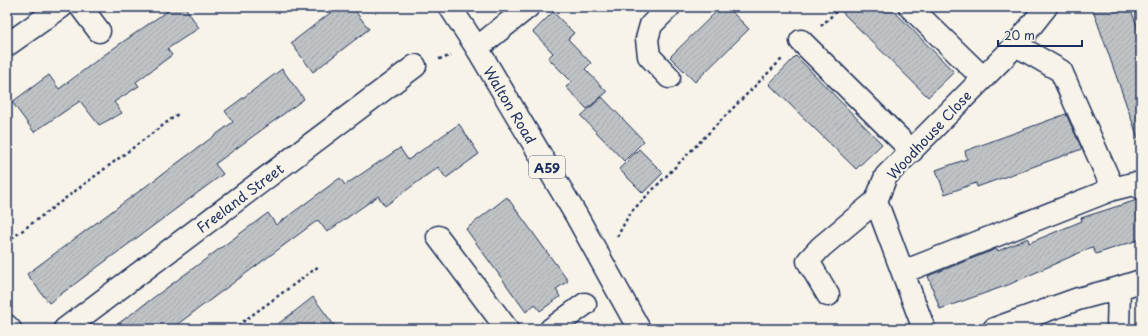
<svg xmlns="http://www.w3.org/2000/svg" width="1148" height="336" font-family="'Playpen Sans',sans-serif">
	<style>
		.building { fill: url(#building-hatch); stroke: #1b2f5e }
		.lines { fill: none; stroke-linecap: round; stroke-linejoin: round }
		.minor-casing { stroke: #1b2f5e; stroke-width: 25 }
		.highway-casing { stroke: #1b2f5e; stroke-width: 25 }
		.path { stroke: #1b2f5e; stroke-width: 2.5; stroke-dasharray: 3 3; stroke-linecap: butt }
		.minor { stroke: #f7f3e8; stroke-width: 22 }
		.highway { stroke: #f7f3e8; stroke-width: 22 }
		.labels { text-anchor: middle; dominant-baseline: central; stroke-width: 4; stroke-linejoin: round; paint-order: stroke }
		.shield { fill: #f7f3e8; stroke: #5d6a87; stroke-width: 1 }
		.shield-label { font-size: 13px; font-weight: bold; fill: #1b2f5e }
		.street-label { font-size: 14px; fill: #1b2f5e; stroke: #f7f3e8 }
	</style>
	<defs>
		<pattern id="building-hatch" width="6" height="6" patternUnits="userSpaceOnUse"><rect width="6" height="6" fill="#c0c3c5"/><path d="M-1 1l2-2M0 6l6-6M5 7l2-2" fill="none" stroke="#a4a8ac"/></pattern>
	</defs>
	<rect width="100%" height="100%" fill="#f7f3e8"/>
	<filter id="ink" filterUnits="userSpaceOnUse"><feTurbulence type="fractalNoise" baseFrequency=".025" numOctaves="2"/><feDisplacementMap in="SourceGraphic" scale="8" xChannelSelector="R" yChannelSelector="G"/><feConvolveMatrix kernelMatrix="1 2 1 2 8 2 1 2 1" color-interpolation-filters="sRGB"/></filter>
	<g filter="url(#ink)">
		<path class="building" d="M173,7H185L199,28L167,49L172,55L136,82L139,86L114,102L122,113L99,125L80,101L34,132L12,102L49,75L59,89L104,55Z
			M338,7H352L369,29L313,72L291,43Z
			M721,7H727L749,29L695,82L670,57Z
			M837,7H890L954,72L928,97Z
			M1092,7H1130L1141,37V138H1138Z
			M553,12L574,33L568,39L591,63L585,69L607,92L587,109L566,87L572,82L548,58L553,53L533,32Z
			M796,56L882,144L856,169L769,84Z
			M282,69L304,99L215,164L223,174L49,303L27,274L233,122L225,111Z
			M602,97L644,141L624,161L581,116Z
			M1066,114L1082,149L977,187L976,183L945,194L936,170L967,159L965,151Z
			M459,124L479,154L446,178L438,167L385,206L378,196L327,232L318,220L171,329H111L268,213L276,225L340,178L345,185L400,148L408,160Z
			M639,149L663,173L643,193L619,169Z
			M507,197L568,281L556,289L560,297L540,311L535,304L526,312L466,229Z
			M1137,200H1141V239L1096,254L1092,247L1008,285L940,309L928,276L996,249L998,251L1028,238L1029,243L1082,221L1081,218Z
			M313,297L337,329H271L294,312Z"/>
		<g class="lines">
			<g class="minor-casing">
				<path id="minor" d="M81,7L99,31
					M910,7L983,78
					M801,41L912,151
					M7,45L61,7
					M477,48L528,7
					M669,77L649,56L647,39L651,25L669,7
					M1113,189L1133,184L1141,188
					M438,237L507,329
					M903,272L1113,189L1061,71L1016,45
					M1119,288L1141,281
					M828,295L808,261L821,247L876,201
					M7,326L10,329
					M65,329L415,66
					M551,329L585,304
					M924,329L876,201L886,176L1016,45L1046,7
					M994,329L1078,299L1119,288L1118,329"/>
			</g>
			<g class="highway-casing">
				<path id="highway" d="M450,7L477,48L576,215L639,329"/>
			</g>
			<path class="path" d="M821,26L841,7
				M439,59L451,56
				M617,237L630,213L738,103L783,58
				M7,242L178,114
				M233,329L319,266"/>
			<use href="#minor" class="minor"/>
			<use href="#highway" class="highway"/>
		</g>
	</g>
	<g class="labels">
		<rect class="shield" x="529" y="156" width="36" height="22" rx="3"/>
		<g class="shield-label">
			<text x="547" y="167">A59</text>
		</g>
		<g class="street-label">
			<text transform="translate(510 105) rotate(59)">Walton Road</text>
			<text transform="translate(929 135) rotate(-47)">Woodhouse Close</text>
			<text transform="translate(240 198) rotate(-37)">Freeland Street</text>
		</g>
	</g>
	<rect width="1148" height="336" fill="none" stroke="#f7f3e8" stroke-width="24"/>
	<rect x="12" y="12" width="1124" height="312" fill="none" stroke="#1b2f5e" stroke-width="1.5" filter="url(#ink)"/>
	<path d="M998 40v6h84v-6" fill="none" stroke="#1b2f5e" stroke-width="2"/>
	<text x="1004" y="40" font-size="12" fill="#1b2f5e" stroke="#f7f3e8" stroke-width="3" paint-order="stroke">20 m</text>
</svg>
